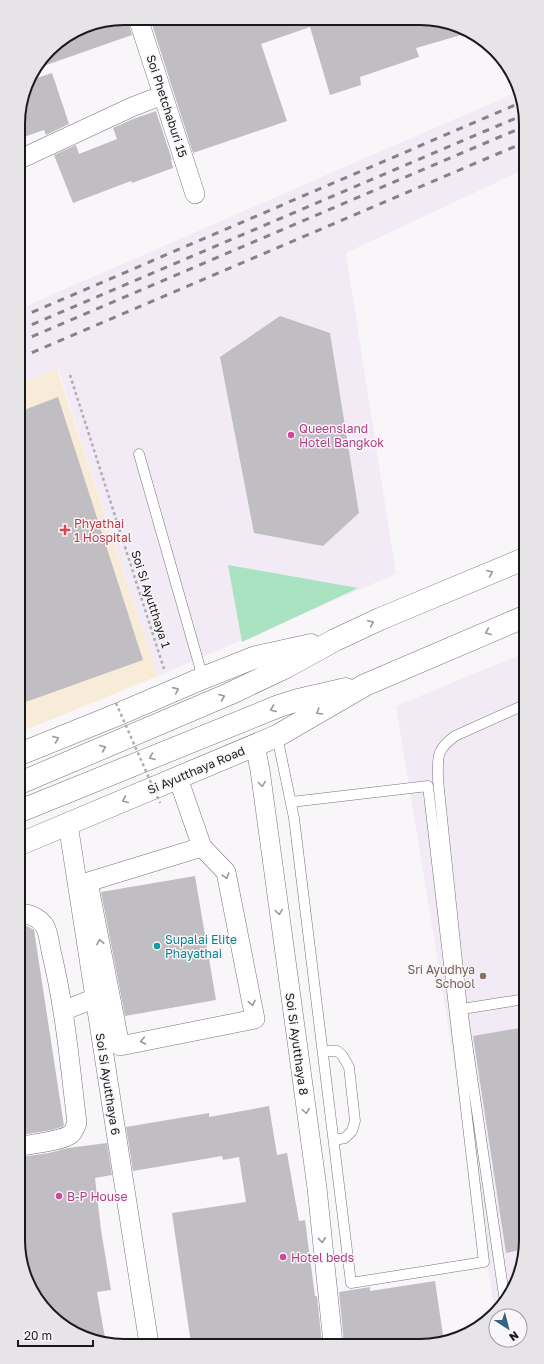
<svg xmlns="http://www.w3.org/2000/svg" width="544" height="1364" font-family="'Golos Text',sans-serif">
	<style>
		.built { fill: #f2ebf6 }
		.medical { fill: #f8ebd7 }
		.green { fill: #aae3c1 }
		.building { fill: #c0bec3 }
		.lines { fill: none; stroke-linecap: round; stroke-linejoin: round }
		.service-casing { stroke: #767477; stroke-width: 11 }
		.minor-casing { stroke: #767477; stroke-width: 20 }
		.secondary-casing { stroke: #767477; stroke-width: 23 }
		.path { stroke: #b0adb0; stroke-width: 2.5; stroke-dasharray: 3 3; stroke-linecap: butt }
		.service { stroke: #fff; stroke-width: 10 }
		.minor { stroke: #fff; stroke-width: 19 }
		.secondary { stroke: #fff; stroke-width: 22 }
		.rail { stroke: #848285; stroke-width: 3; stroke-dasharray: 7 7; stroke-linecap: butt }
		.path-bridge { stroke: #b0adb0; stroke-width: 2.5; stroke-dasharray: 3 3; stroke-linecap: butt }
		.oneway { stroke: #989898 }
		.hotel-dot { fill: #d1479c; stroke: #f9f6fa; stroke-width: 1.5 }
		.health-dot { fill: #e0444e; stroke: #f9f6fa; stroke-width: 1.5 }
		.culture-dot { fill: #0f9aa8; stroke: #f9f6fa; stroke-width: 1.5 }
		.education-dot { fill: #8d6e63; stroke: #f9f6fa; stroke-width: 1.5 }
		.labels { text-anchor: middle; dominant-baseline: central; stroke-width: 3; stroke-linejoin: round; paint-order: stroke }
		.street-label { font-size: 12px; fill: #1b1a1b; stroke: #f9f6fa }
		.hotel-label { font-size: 12px; fill: #b23c85; stroke: #f9f6fa; text-anchor: start }
		.health-label { font-size: 12px; fill: #be3a42; stroke: #f9f6fa; text-anchor: start }
		.culture-label { font-size: 12px; fill: #0d838f; stroke: #f9f6fa; text-anchor: start }
		.education-label { font-size: 12px; fill: #785e54; stroke: #f9f6fa; text-anchor: end }
		.rim { fill: none; stroke: #1b1a1b; stroke-width: 2 }
	</style>
	<rect width="100%" height="100%" fill="#f9f6fa"/>
	<path class="built" d="M519,91L522,97L523,170L346,253L396,574L158,676L58,369L19,384V309Z
		M524,653L526,1247L518,1280L500,1310L495,1313L396,706Z"/>
	<path class="medical" d="M57,369L158,676L20,732L19,384Z"/>
	<path class="green" d="M228,565L358,588L242,642Z"/>
	<path class="building" d="M124,18H127L132,35L35,69L54,44L84,26Z
		M150,18L441,20L468,33L416,48L419,57L360,77L361,85L330,95L310,27L261,44L287,121L193,153Z
		M52,73L69,124L46,135L44,130L18,139V117L28,81Z
		M156,111L172,160H171L173,168L132,183L131,181L73,203L54,155L76,145L79,154L117,139L113,128L133,119Z
		M280,316L330,333L359,513L323,546L254,533L220,357Z
		M58,397L143,660L20,704L19,412Z
		M195,876L216,1000L125,1016L101,892Z
		M21,925L27,926L34,930L64,1126L52,1130L21,1135Z
		M525,1027L526,1247L525,1249L506,1253L473,1036Z
		M269,1106L277,1155L287,1153L299,1221L305,1220L315,1296H317L322,1343L191,1344L172,1213L246,1202L239,1157L223,1160L222,1156L133,1171L126,1127L209,1113V1117Z
		M107,1143L112,1175L95,1178L101,1230L111,1290L97,1292L106,1344H103L54,1320L22,1267L21,1157L49,1153L68,1148Z
		M435,1281L444,1342L344,1343L339,1292L370,1287V1291Z"/>
	<g class="lines">
		<g class="service-casing">
			<path id="service" d="M139,454L203,678
				M277,736L294,818L351,1283L484,1262L428,786L291,802
				M462,1009L525,999
				M323,1051H337L342,1055L349,1067L355,1121L352,1131L345,1138L334,1140
				M505,1302L462,1009L438,780C438,757 435,751 455,736L524,705"/>
		</g>
		<g class="minor-casing">
			<path id="minor" d="M138,18L195,194
				M18,160L132,107L163,95
				M255,745L260,770L317,1188L333,1343
				M178,778L202,847L226,872L255,1019L120,1046L88,882L202,847
				M68,824L149,1344
				M21,914C29,913 39,918 44,925C48,930 50,945 51,951C65,1007 70,1066 77,1123C75,1127 74,1131 71,1134C62,1141 33,1144 21,1146
				M63,1011L95,998"/>
		</g>
		<g class="secondary-casing">
			<path id="secondary" d="M20,754L119,714L203,678L256,657L311,645
				M20,783L229,694L286,667L335,640L380,619L524,559
				M20,811L279,706L298,700L346,689
				M20,844L277,736L365,685L524,617"/>
		</g>
		<path class="path" d="M70,375L164,669"/>
		<use href="#service" class="service"/>
		<use href="#minor" class="minor"/>
		<use href="#secondary" class="secondary"/>
		<path class="rail" d="M19,318L522,102
			M19,330L523,115
			M19,342L523,127
			M19,358L523,143"/>
		<path class="path-bridge" d="M116,703L160,803"/>
	</g>
	<defs><path id="oneway-chevron" d="M-2-3.5L2.5 0L-2 3.5" fill="none" stroke-width="1.6" stroke-linecap="round" stroke-linejoin="round"/></defs>
	<g class="oneway">
		<use href="#oneway-chevron" transform="translate(490 573) rotate(-22)"/>
		<use href="#oneway-chevron" transform="translate(371 623) rotate(-25)"/>
		<use href="#oneway-chevron" transform="translate(488 632) rotate(157)"/>
		<use href="#oneway-chevron" transform="translate(176 690) rotate(-24)"/>
		<use href="#oneway-chevron" transform="translate(222 697) rotate(-23)"/>
		<use href="#oneway-chevron" transform="translate(273 709) rotate(159)"/>
		<use href="#oneway-chevron" transform="translate(319 712) rotate(149)"/>
		<use href="#oneway-chevron" transform="translate(56 739) rotate(-22)"/>
		<use href="#oneway-chevron" transform="translate(103 748) rotate(-23)"/>
		<use href="#oneway-chevron" transform="translate(152 757) rotate(158)"/>
		<use href="#oneway-chevron" transform="translate(262 784) rotate(82)"/>
		<use href="#oneway-chevron" transform="translate(125 800) rotate(157)"/>
		<use href="#oneway-chevron" transform="translate(226 876) rotate(73)"/>
		<use href="#oneway-chevron" transform="translate(279 912) rotate(82)"/>
		<use href="#oneway-chevron" transform="translate(100 942) rotate(-101)"/>
		<use href="#oneway-chevron" transform="translate(252 1003) rotate(79)"/>
		<use href="#oneway-chevron" transform="translate(143 1041) rotate(169)"/>
		<use href="#oneway-chevron" transform="translate(306 1111) rotate(82)"/>
		<use href="#oneway-chevron" transform="translate(322 1240) rotate(84)"/>
	</g>
	<g class="hotel-dot">
		<circle cx="291" cy="435" r="4"/>
		<circle cx="59" cy="1196" r="4"/>
		<circle cx="283" cy="1257" r="4"/>
	</g>
	<path class="health-dot" d="M63 524h4v4h4v4h-4v4h-4v-4h-4v-4h4z"/>
	<circle class="culture-dot" cx="157" cy="946" r="4"/>
	<circle class="education-dot" cx="483" cy="976" r="4"/>
	<g class="labels">
		<g class="street-label">
			<text transform="translate(167 106) rotate(72)">Soi Phetchaburi 15</text>
			<text transform="translate(151 599) rotate(72)">Soi Si Ayutthaya 1</text>
			<text transform="translate(196 770) rotate(-23)">Si Ayutthaya Road</text>
			<text transform="translate(297 1044) rotate(82)">Soi Si Ayutthaya 8</text>
			<text transform="translate(108 1084) rotate(81)">Soi Si Ayutthaya 6</text>
		</g>
		<g class="hotel-label">
			<text x="299" y="428">Queensland<tspan x="299" dy="14">Hotel Bangkok</tspan></text>
			<text x="67" y="1196">B-P House</text>
			<text x="291" y="1257">Hotel beds</text>
		</g>
		<g class="health-label">
			<text x="74" y="523">Phyathai<tspan x="74" dy="14">1 Hospital</tspan></text>
		</g>
		<g class="culture-label">
			<text x="165" y="939">Supalai Elite<tspan x="165" dy="14">Phayathai</tspan></text>
		</g>
		<g class="education-label">
			<text x="475" y="969">Sri Ayudhya<tspan x="475" dy="14">School</tspan></text>
		</g>
	</g>
	<path d="M0 0H544V1364H0ZM124 25H420A99 99 0 0 1 519 124V1240A99 99 0 0 1 420 1339H124A99 99 0 0 1 25 1240V124A99 99 0 0 1 124 25Z" fill="#e7e4e8" fill-rule="evenodd"/>
	<path class="rim" d="M124 25H420A99 99 0 0 1 519 124V1240A99 99 0 0 1 420 1339H124A99 99 0 0 1 25 1240V124A99 99 0 0 1 124 25Z"/>
	<g transform="translate(508 1328) rotate(144)"><circle r="19" fill="#f9f6fa" stroke="#a09ea1"/>
	<path d="M0-3L7 15L0 10L-7 15Z" fill="#326582"/>
	<text y="-6" font-size="11" font-weight="bold" text-anchor="middle" fill="#1b1a1b">N</text>
	</g>
	<path d="M18 1340v6h75v-6" fill="none" stroke="#1b1a1b" stroke-width="2"/>
	<text x="24" y="1340" font-size="12" fill="#1b1a1b" stroke="#f9f6fa" stroke-width="3" paint-order="stroke">20 m</text>
</svg>
